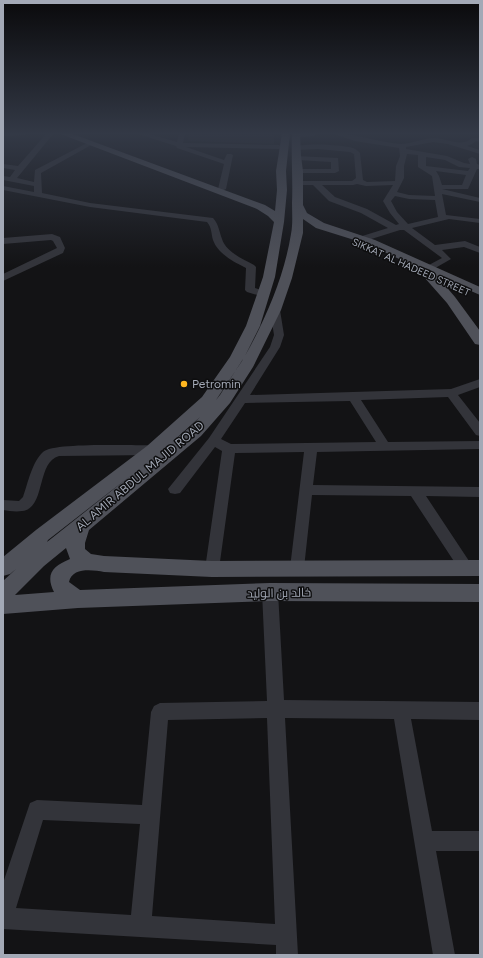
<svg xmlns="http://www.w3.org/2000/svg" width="483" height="958" font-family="Figtree,Cairo,sans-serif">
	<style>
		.built { fill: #1f1f22 }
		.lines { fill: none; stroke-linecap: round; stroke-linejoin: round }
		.minor { fill: #33343a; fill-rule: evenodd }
		.major { fill: #4f5159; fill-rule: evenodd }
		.poi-dot { fill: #ffb620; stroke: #0e0e0f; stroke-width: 1.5 }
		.labels { text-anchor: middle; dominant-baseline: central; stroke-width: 3; stroke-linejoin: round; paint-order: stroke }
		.far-street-label { font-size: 10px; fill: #a3a9b6; stroke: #0e0e0f }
		.poi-label { font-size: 12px; fill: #a3a9b6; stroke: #0e0e0f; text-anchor: start }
		.street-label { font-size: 12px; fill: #a3a9b6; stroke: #0e0e0f }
	</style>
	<rect width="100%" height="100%" fill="#131315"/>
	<path class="built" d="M189,133H274V144L188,141Z"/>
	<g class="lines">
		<path class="minor" d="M3,133H28L25,135L3,136Z
			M47,133H54L17,178L34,182L35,170L89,142H93V144L41,173L42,193L90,203L213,218C219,225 219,231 222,239C226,252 243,259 254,265L256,267L255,288L267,292L269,294L267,296L264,297L247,292L245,290L246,268C234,262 218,254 213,240C211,233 212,228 207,222L90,207L3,190V186L34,192V186L3,180V176L10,177L15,170L3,168V164L18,166Z
			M135,133H146L177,142L179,133H185L183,143L279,145L282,147L279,149L186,147L224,160L227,154H231L233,155L226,189L222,191L218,189L224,164L177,148L176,146Z
			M295,133H320C314,137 298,139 293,135Z
			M331,133C354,133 377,142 401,144C412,144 423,138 434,138C447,138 461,148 472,138H480V142L476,141L472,144L467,146L480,150V154L448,144L433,142L406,147V149L447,156L464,163L470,164L468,159L472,157L476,159L477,164L480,165V169H477L468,189H442L480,198V202L442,194L446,215L480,219V223L449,219L412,228L435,245L465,241L480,247V253L464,247L442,250L451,259L430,271L427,270L425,268L427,266L442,258L404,230H400L365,241H359L358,239L359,237L388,228L361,213L329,201L313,185H297L293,183L297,181H352L356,178L354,154L350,152L318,149L296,150L293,148C301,142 342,145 353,148C356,149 358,151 360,153L363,180L367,182L395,181L396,166L400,156L399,148L355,141ZM407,154L418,155V167L432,176L435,196L409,195L397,192L404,178V166ZM426,157L445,160L459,167L470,168L468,171L426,166ZM436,171L466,175L462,185H442L439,176ZM357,184L366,186L393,185L383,201L390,213L399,224L396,225L367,209L335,197L322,185H353ZM395,196L409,199L435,200L438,217L408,224L397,212L391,201Z
			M295,156L338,158L339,171L335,173H295V169H331V162L298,160H295Z
			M52,234L60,237L65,248L63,253L3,281V274L57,248L53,241L51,240L3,244V238Z
			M275,307L280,310L284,335L280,347L250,395L451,389L480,379V387L458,395L480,423V436L476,435L448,397L361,400L388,442L480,441V449L317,452L313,485L480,487V497L426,496L471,564L473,568L471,572L466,574L461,572L411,496L312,495L304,568L302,572L297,574L292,572L290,568L304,452L235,453L219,569L217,573L212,575L207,573L205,569L222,451L215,447L180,493L175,494L170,493L168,489L209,438L270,347L274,335L270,310ZM350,401L376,442L231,444L221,439L245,403Z
			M153,445L157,447L159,450L157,453L153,455L59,456C36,462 46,509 22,511C16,512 9,511 3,510V500L19,501L23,497C28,483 32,462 43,452C53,442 135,446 153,445Z
			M270,585L275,587L278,592L284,700L480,702V720L411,719L432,831H480V851H436L455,955H433L394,719L285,718L298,955H276V945L3,929V883L30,803L37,800L142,805L151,712L154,706L160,703L267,701L262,592L265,587ZM267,718L275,924L152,916L168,720ZM43,820L140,824L131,915L16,908Z"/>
		<path class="major" d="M58,133H70L265,205L275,211L277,190L276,171L282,133H290L286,171L287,190L284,222L275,277L260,326L245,356C266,318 284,277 291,234C293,224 292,213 292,203C293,180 291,157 292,133H300L301,156L303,171V205L307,213L324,223L375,240L480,287V295L437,276L455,297L480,331V345L475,344L447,303L424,277L422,274L425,271L367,244L316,228L303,219V233L292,278L281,310L253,367L230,403L201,436L89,530L85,543V549L91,554L104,556L212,561L480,560V576L212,577L104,572C93,570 72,567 69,582L80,590L270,583L480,584V602L270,601L78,608L3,614V581L16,569L10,574L3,576V557L36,530L147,446L202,397L230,357L246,326L263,277L274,222L268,216L257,209ZM243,359L220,395L216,400L242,361ZM200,417L189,428L172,442ZM134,473L47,542L48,540ZM66,548L70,559C53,566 45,574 54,592L15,595L44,566Z"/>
	</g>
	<linearGradient id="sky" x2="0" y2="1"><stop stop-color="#0a0a0c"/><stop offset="0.5" stop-color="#333946"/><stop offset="1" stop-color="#333946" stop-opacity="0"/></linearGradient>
	<rect width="483" height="267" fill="url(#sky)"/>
	<circle class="poi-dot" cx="184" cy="384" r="4"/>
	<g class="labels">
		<g class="far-street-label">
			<text transform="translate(411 267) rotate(24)">SIKKAT AL HADEED STREET</text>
		</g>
		<g class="poi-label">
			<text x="192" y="384">Petromin</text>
		</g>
		<g class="street-label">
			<text transform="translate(140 476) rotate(-40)">AL AMIR ABDUL MAJID ROAD</text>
			<text transform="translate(279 593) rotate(-1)">خالد بن الوليد</text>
		</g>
	</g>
	<rect width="483" height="958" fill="none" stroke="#a3a9b6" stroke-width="8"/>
</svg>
